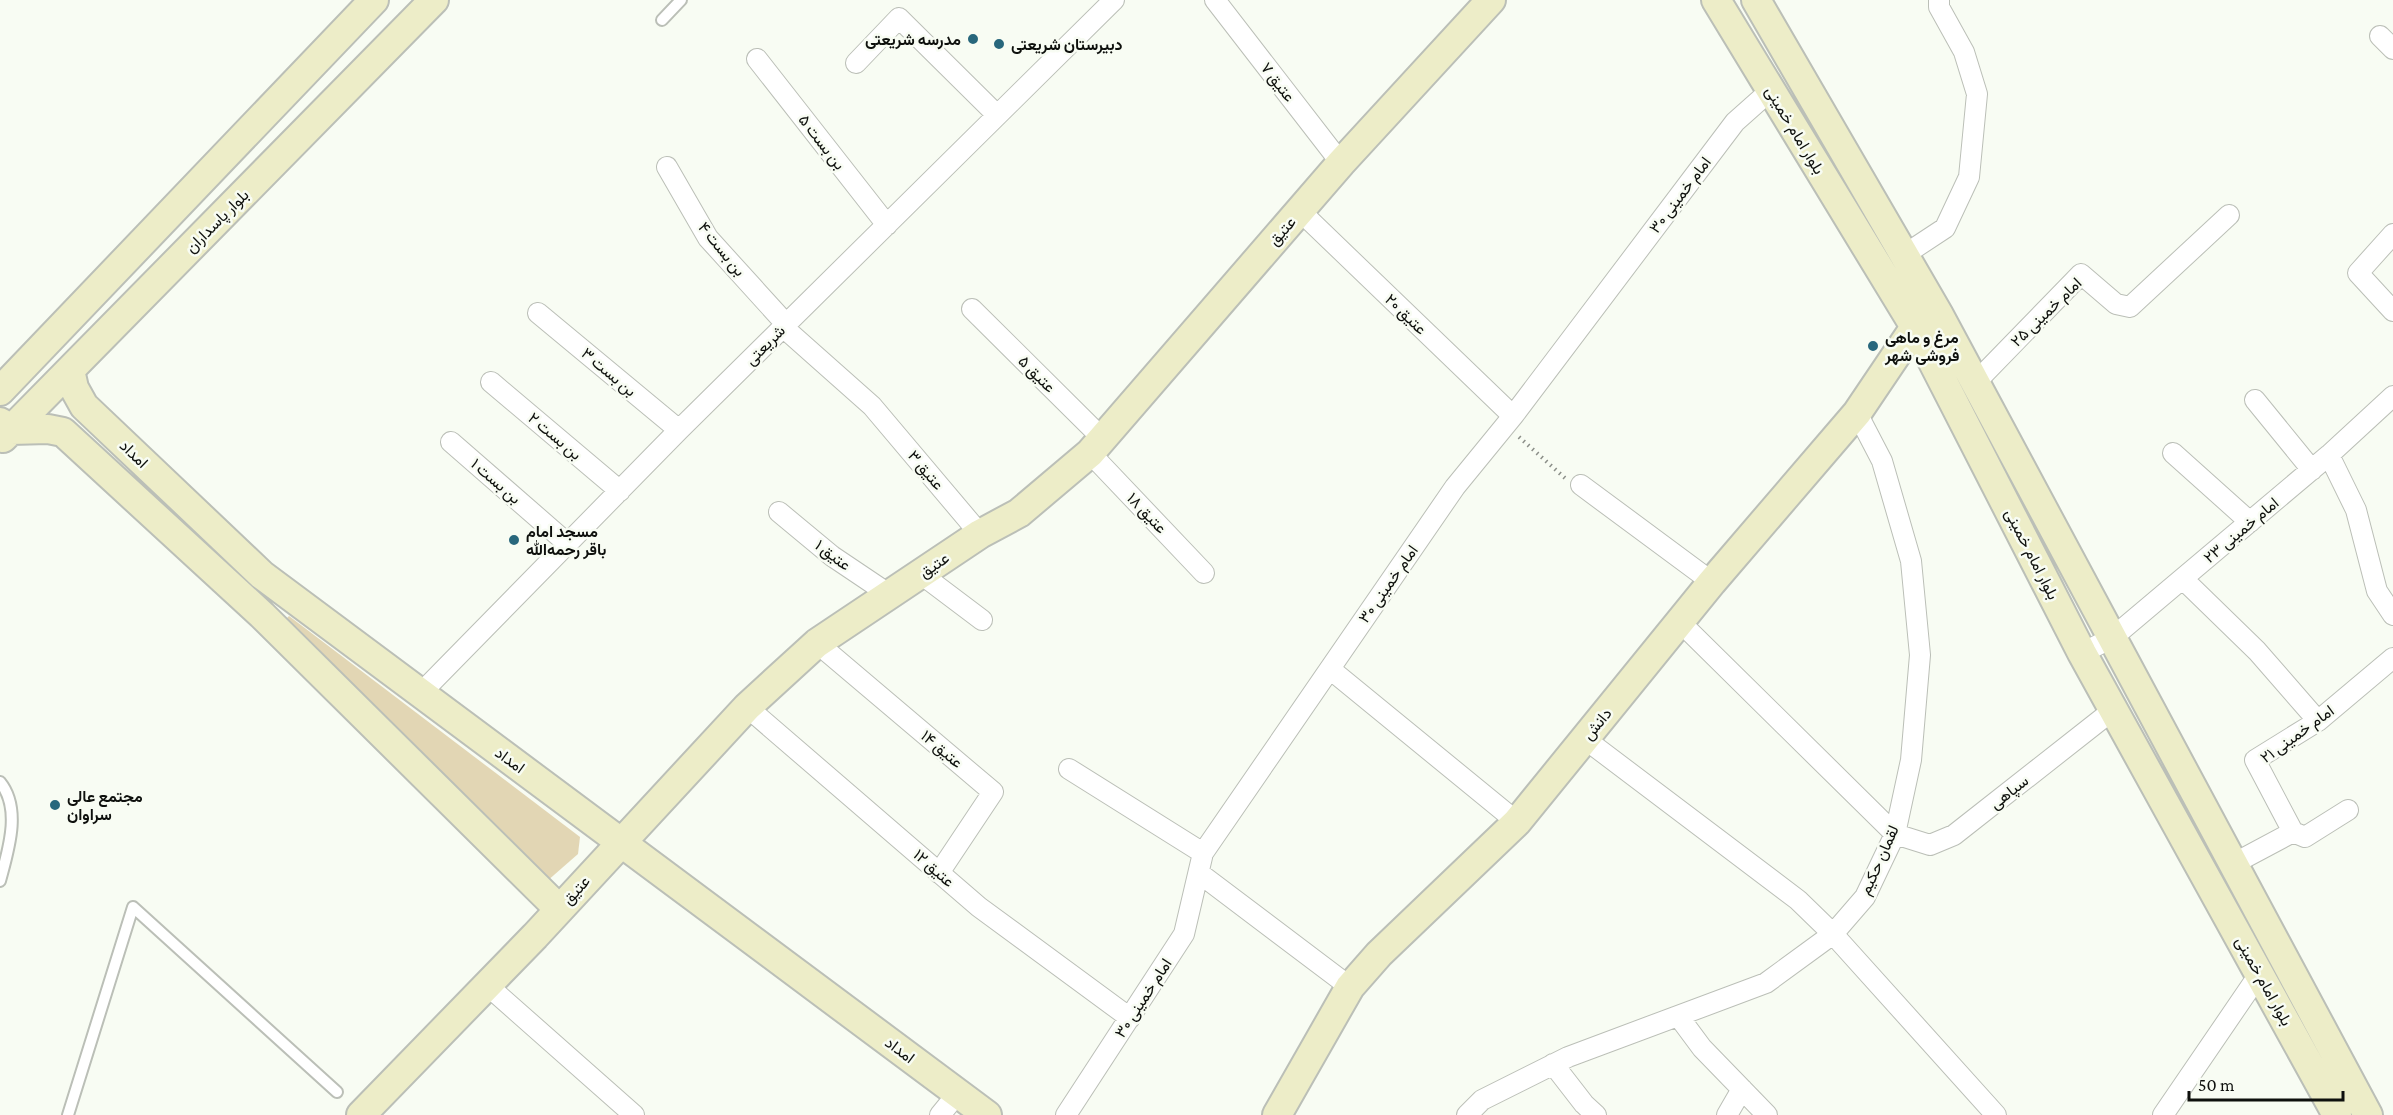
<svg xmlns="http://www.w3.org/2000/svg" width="2393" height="1115" font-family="'Crimson Pro',Vazirmatn,serif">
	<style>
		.green { fill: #e2d6b4 }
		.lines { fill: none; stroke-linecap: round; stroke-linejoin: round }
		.lane-casing { stroke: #bbbfb7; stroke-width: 14 }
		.street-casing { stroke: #bbbfb7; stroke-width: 22 }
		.secondary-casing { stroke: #bbbfb7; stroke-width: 32 }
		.path { stroke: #8c8f89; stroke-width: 4; stroke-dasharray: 1.5 4.5; stroke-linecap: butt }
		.lane { stroke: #fff; stroke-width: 10 }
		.street { stroke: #fff; stroke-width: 20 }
		.secondary { stroke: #ededc8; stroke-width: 28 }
		.poi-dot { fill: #28677c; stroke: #f8fcf3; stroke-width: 2 }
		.labels { text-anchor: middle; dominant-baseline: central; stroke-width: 5; stroke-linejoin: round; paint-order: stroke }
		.poi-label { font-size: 16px; font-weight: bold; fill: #0e100d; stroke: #f8fcf3; text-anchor: start }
		.street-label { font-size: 16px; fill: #0e100d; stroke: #f8fcf3 }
	</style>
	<rect width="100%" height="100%" fill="#f8fcf3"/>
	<path class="green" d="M289,616L580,837L578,854L546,882L281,624Z"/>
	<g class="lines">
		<g class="lane-casing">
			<path id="lane" d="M662,20L681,0
				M0,782C22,809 8,851 0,881
				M68,1115L133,907L337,1092"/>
		</g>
		<g class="street-casing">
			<path id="street" d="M1215,0L1341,163
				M2380,36L2393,49
				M757,59L887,225
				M856,63L899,18L997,115
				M667,167L708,238L786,324
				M1300,211L1513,416
				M2393,234L2358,273L2393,311
				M1904,255L1945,228L1969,177L1977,94L1964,52L1939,7V0
				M972,309L1102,438
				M538,313L679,430
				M783,327L872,406L980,534
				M491,382L620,491
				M1975,383L2081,274L2116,304L2130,307L2229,215
				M2255,400L2312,470
				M451,442L568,544
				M1090,453L1204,573
				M2173,453L2250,522
				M2329,455L2356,510L2377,591L2393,615
				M1581,485L1712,582
				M779,512L832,556L890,595
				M921,574L982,620
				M2183,579L2257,651L2318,721
				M1680,622L1895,834L1930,845L1954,835L2113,710
				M817,643L993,792L939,873
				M2082,653L2112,638L2329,455L2393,396
				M1330,669L1517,822
				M420,694L679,430L1114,0
				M747,707L979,907L1130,1018
				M1585,739L1798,900L1833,934L1996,1115
				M1069,769L1203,853
				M2293,832L2305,837L2348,810
				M2233,864L2293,832L2255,760L2318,721L2393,658
				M1199,873L1350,987
				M487,985L634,1115
				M1679,1017L1702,1048L1767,1115
				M1553,1064L1584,1104L1596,1115
				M940,1115L958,1093
				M1066,1115L1184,934L1203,853L1455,487L1513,416L1735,122L1771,90
				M1467,1115L1482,1100L1568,1057L1766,983L1833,934L1865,897L1895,834L1911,760L1920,655L1911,561L1882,461L1857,413
				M1727,1115L1742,1089
				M2163,1115L2260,973"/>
		</g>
		<g class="secondary-casing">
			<path id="secondary" d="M1716,0L1915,327L2082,653L2337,1115
				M1756,0L1939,315L2368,1115
				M70,370L74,388L84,406L262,575L987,1115
				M0,391L374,0
				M0,422L11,430L48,429L63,432L262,615L559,909
				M3,438L434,0
				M361,1115L535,936L747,707L817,643L980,534L1019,513L1090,453L1341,163L1491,0
				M1277,1115L1350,987L1379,954L1517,822L1712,582L1857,413L1915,327"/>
		</g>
		<path class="path" d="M1519,437L1565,478"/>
		<use href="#lane" class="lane"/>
		<use href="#street" class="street"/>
		<use href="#secondary" class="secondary"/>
	</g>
	<g class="poi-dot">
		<circle cx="973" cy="39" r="6"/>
		<circle cx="999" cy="44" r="6"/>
		<circle cx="1873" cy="346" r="6"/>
		<circle cx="514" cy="540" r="6"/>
		<circle cx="55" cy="805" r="6"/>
	</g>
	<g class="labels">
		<g class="poi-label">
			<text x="961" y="39" text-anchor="end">مدرسه شریعتی</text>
			<text x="1011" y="44">دبیرستان شریعتی</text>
			<text x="1885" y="337">مرغ و ماهی<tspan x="1885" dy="18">فروشی شهر</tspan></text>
			<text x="526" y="531">مسجد امام<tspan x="526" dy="18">باقر رحمه‌الله</tspan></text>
			<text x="67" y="796">مجتمع عالی<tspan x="67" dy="18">سراوان</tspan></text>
		</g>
		<g class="street-label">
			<text transform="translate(1278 82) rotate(52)">عتیق ۷</text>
			<text transform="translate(1795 130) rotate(59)">بلوار امام خمینی</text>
			<text transform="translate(822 142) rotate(52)">بن بست ۵</text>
			<text transform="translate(1680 195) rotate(-53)">امام خمینی ۳۰</text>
			<text transform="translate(217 221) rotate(-45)">بلوار پاسداران</text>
			<text transform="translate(1282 231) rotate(-49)">عتیق</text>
			<text transform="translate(722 249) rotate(51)">بن بست ۴</text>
			<text transform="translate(2046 312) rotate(-44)">امام خمینی ۲۵</text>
			<text transform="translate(1406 314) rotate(44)">عتیق ۲۰</text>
			<text transform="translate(765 345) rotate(-45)">شریعتی</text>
			<text transform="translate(609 372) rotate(40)">بن بست ۳</text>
			<text transform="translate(1037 374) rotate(45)">عتیق ۵</text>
			<text transform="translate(555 436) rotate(40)">بن بست ۲</text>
			<text transform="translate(134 454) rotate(44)">امداد</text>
			<text transform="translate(926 470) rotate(50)">عتیق ۳</text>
			<text transform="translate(496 481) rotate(41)">بن بست ۱</text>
			<text transform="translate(1147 513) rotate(46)">عتیق ۱۸</text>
			<text transform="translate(2241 530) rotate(-40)">امام خمینی ۲۳</text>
			<text transform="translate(2032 554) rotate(63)">بلوار امام خمینی</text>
			<text transform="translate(833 555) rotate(37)">عتیق ۱</text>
			<text transform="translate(934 565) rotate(-34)">عتیق</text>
			<text transform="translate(1388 584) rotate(-55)">امام خمینی ۳۰</text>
			<text transform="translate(1597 724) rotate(-51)">دانش</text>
			<text transform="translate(2297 734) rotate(-36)">امام خمینی ۲۱</text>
			<text transform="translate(942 749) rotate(40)">عتیق ۱۴</text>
			<text transform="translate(510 760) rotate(36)">امداد</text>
			<text transform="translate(2009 792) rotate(-38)">سپاهی</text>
			<text transform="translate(1879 860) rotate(-66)">لقمان حکیم</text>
			<text transform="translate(934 868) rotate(41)">عتیق ۱۲</text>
			<text transform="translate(576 890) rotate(-48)">عتیق</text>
			<text transform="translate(2264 981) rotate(61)">بلوار امام خمینی</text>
			<text transform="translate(1143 998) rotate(-57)">امام خمینی ۳۰</text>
			<text transform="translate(900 1050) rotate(37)">امداد</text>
		</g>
	</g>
	<path d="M2189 1091v9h154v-9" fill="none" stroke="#0e100d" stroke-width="3"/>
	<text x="2198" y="1091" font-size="18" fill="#0e100d" stroke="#f8fcf3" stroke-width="4.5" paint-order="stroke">50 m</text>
</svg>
